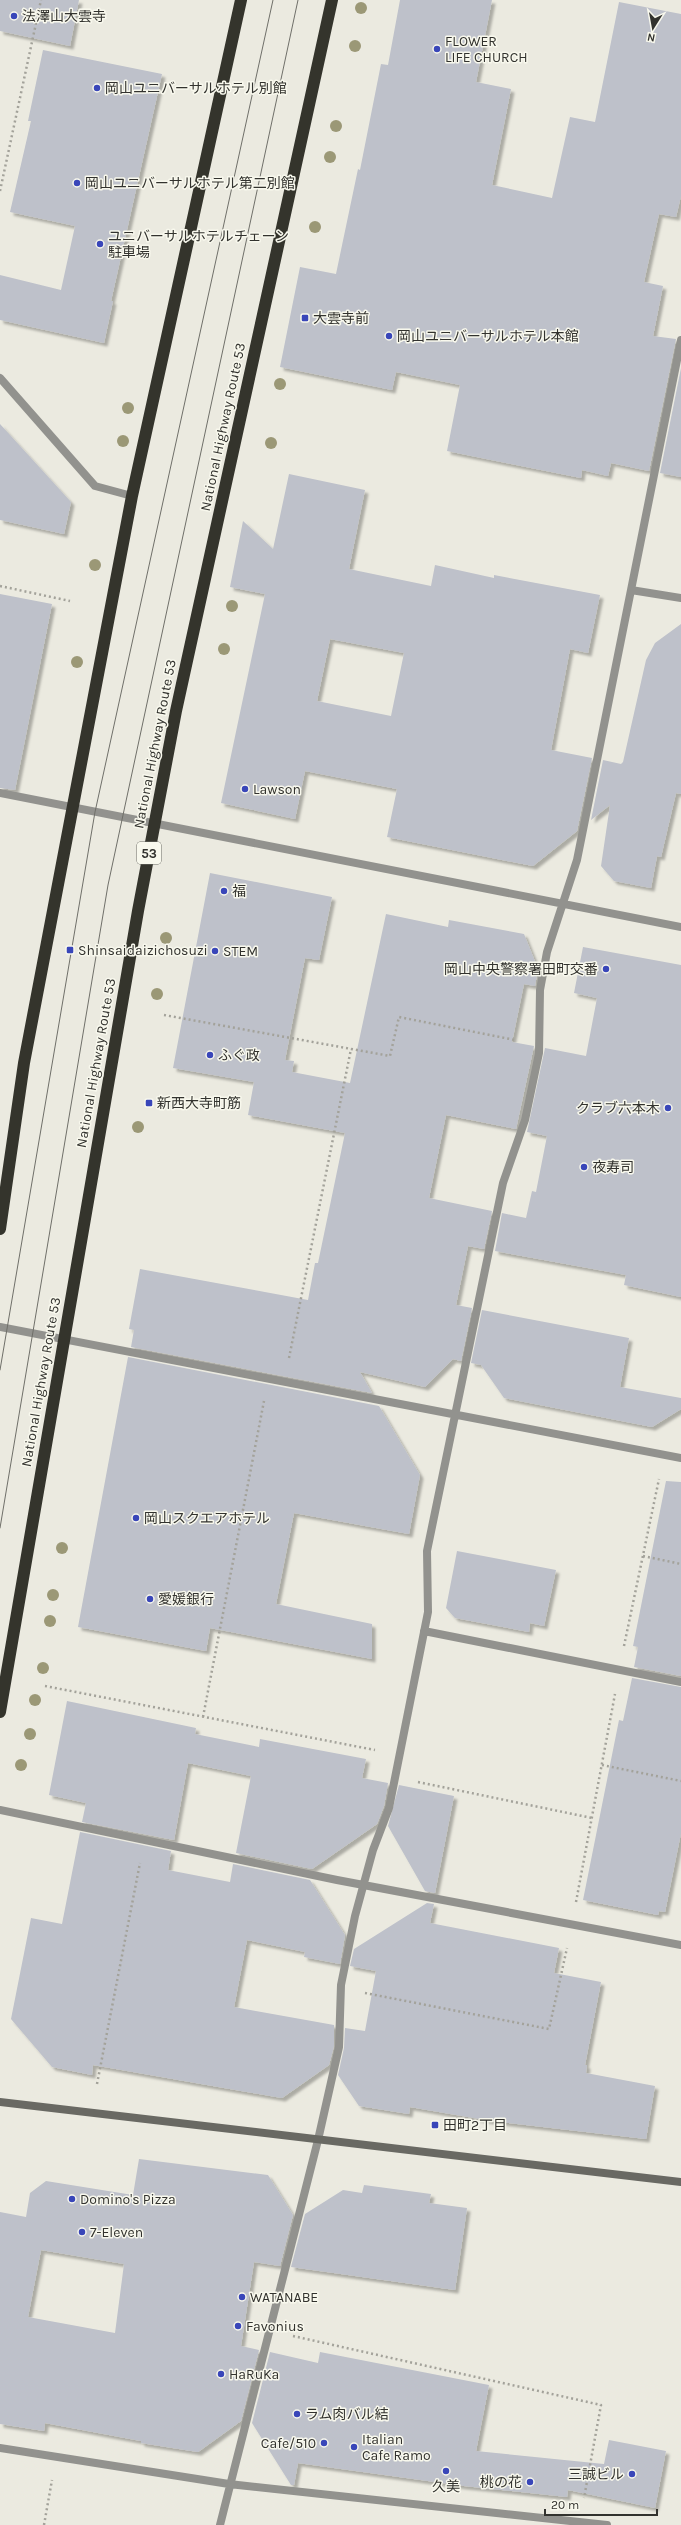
<svg xmlns="http://www.w3.org/2000/svg" width="681" height="2525" font-family="Karla,'Noto Sans JP',sans-serif">
	<style>
		.building { fill: #bec1ca; fill-rule: evenodd; filter: url(#shadow) }
		.lines { fill: none; stroke-linecap: round; stroke-linejoin: round }
		.path { stroke: #a3a29a; stroke-width: 2.5; stroke-dasharray: 2 3; stroke-linecap: butt }
		.street { stroke: #92928e; stroke-width: 8 }
		.secondary { stroke: #696963; stroke-width: 8 }
		.highway { stroke: #34342c; stroke-width: 12 }
		.tram { stroke: #6f6f69; stroke-width: 1 }
		.tree { fill: #9b9876 }
		.poi-dot { fill: #3946b9; stroke: #f8f8ed; stroke-width: 1.5 }
		.labels { text-anchor: middle; dominant-baseline: central; stroke-width: 3; stroke-linejoin: round; paint-order: stroke }
		.shield { fill: #f8f8ed; stroke: #6d6d67; stroke-width: 1 }
		.shield-label { font-size: 13px; font-weight: bold; fill: #32322e }
		.poi-label { font-size: 14px; fill: #32322e; stroke: #f8f8ed; text-anchor: start }
		.street-label { font-size: 14px; fill: #32322e; stroke: #f8f8ed }
	</style>
	<defs>
		<filter id="shadow"><feDropShadow dx="3.5" dy="3.5" stdDeviation="1" flood-color="#0004"/></filter>
	</defs>
	<rect width="100%" height="100%" fill="#ebeae0"/>
	<path class="building" d="M0,0H79L70,46L0,31Z
		M400,0H492L476,82L511,89L492,185L552,198L570,117L595,122L619,2L681,14V196L676,217L659,214L644,282L663,286L653,336L676,339L649,471L611,463L608,476L582,470L581,478L447,451L460,385L396,372L392,390L280,367L300,267L336,274L358,169L360,170L381,64L388,65Z
		M43,50L162,74L111,301H113L104,343L0,320V275L61,290L75,226L10,212L31,121H28Z
		M681,368V477L660,473Z
		M0,424L71,502L64,534L0,520Z
		M289,474L365,490L349,569L431,586L435,565L494,578V575L600,595L588,653L570,649L551,750L592,758L577,831L533,866L387,837L397,789L305,771L295,819L221,803L265,594L230,587L243,521L273,549ZM330,639L404,653L391,716L317,701Z
		M0,594L52,604L15,790L0,788Z
		M681,624V794L676,793L661,857L657,856L651,888L614,881L601,866L610,805L591,820L603,760L621,764L623,762L646,660L655,643Z
		M210,873L332,897L319,960L305,958L285,1060L294,1061L292,1072L350,1083L386,914L448,927L449,920L524,934L538,969L535,986L524,984L512,1042L534,1046L516,1129L446,1115L429,1198L492,1211L484,1249L468,1246L456,1305L472,1308L461,1361L453,1359L425,1387L360,1372L372,1393L131,1347L134,1330L129,1329L140,1269L308,1300L315,1263H318L345,1133L248,1115L254,1082L173,1068Z
		M583,947L681,965V1297L624,1285L626,1275L495,1251L502,1213L526,1218L532,1191L536,1192L547,1136L527,1132L545,1048L586,1056L597,998L574,993Z
		M482,1310L629,1338L620,1387L681,1398V1409L652,1427L504,1398L481,1365L471,1363Z
		M128,1357L379,1406L420,1475L409,1534L294,1513L276,1604L372,1624V1659L210,1628L206,1651L78,1627Z
		M666,1481L681,1482V1676L634,1667L638,1647L633,1646Z
		M457,1551L556,1570L544,1626L530,1623L529,1632L455,1618L446,1608Z
		M632,1678L681,1687V1833L665,1912L659,1911L658,1915L583,1900L619,1720L623,1721Z
		M67,1701L196,1728L195,1734L259,1747L260,1739L366,1759L362,1778L388,1783L384,1806L377,1824L312,1869L236,1853L251,1776L188,1763L174,1840L82,1822L86,1803L49,1795Z
		M399,1785L454,1796L435,1893L425,1891L388,1826Z
		M80,1832L171,1851L168,1870L230,1882L233,1864L310,1880L345,1935L340,1964L304,1957L305,1952L247,1940L234,2007L334,2025V2046L329,2065L282,2098L93,2065L92,2075L52,2067L11,2019L31,1918L62,1924Z
		M427,1903L434,1904L430,1923L559,1948L554,1973L601,1982L585,2065H587L586,2073L655,2086L646,2139L491,2121L410,2107L409,2114L359,2106L338,2075L344,2048L345,2028L365,2031L376,1971L350,1966L354,1949Z
		M139,2159L268,2175L293,2215L280,2266L254,2262L241,2346L259,2350L241,2421L198,2452L141,2443V2441L45,2423L44,2431L0,2424V2212L26,2217L30,2193L46,2181L133,2195ZM41,2250L124,2264L115,2333L28,2317Z
		M364,2185L431,2194L429,2203L467,2208L455,2290L291,2267L305,2214L343,2190L362,2193Z
		M270,2352L318,2363L320,2352L489,2385L476,2451L604,2464L609,2440L666,2451L655,2508L568,2490L567,2497L464,2486L298,2463L294,2485H291L252,2423Z"/>
	<g class="lines">
		<path class="path" d="M0,191L41,0
			M0,586L70,601
			M164,1015L390,1056L399,1017L515,1040
			M289,1358L351,1049
			M643,1556L681,1564
			M624,1646L659,1479
			M45,1686L375,1750
			M203,1717L264,1401
			M602,1765L681,1781
			M418,1782L592,1818
			M576,1902L615,1694
			M365,1993L549,2029L567,1948
			M97,2084L140,1863
			M293,2336L601,2405L584,2498
			M44,2525L52,2480"/>
		<path class="street" d="M0,378L95,486L132,496
			M631,590L681,598
			M0,793L681,927
			M0,1327L681,1458
			M424,1631L681,1682
			M0,1810L337,1880L681,1945
			M0,2448L229,2484L607,2525
			M220,2525L318,2140L339,2047L341,1985L355,1916L373,1850L389,1808L428,1612L427,1551L503,1183L525,1120L539,1053L540,990L547,952L577,860L681,340"/>
		<path class="secondary" d="M0,2102L681,2182"/>
		<path class="highway" d="M0,1229L24,1063L132,496L241,0
			M0,1712L138,911L176,711L332,0"/>
		<path class="tram" d="M0,1370L95,812L273,0
			M0,1528L108,885L298,0"/>
	</g>
	<g class="tree">
		<circle cx="361" cy="8" r="6"/>
		<circle cx="355" cy="46" r="6"/>
		<circle cx="336" cy="126" r="6"/>
		<circle cx="330" cy="157" r="6"/>
		<circle cx="315" cy="227" r="6"/>
		<circle cx="280" cy="384" r="6"/>
		<circle cx="128" cy="408" r="6"/>
		<circle cx="123" cy="441" r="6"/>
		<circle cx="271" cy="443" r="6"/>
		<circle cx="95" cy="565" r="6"/>
		<circle cx="232" cy="606" r="6"/>
		<circle cx="224" cy="649" r="6"/>
		<circle cx="77" cy="662" r="6"/>
		<circle cx="166" cy="938" r="6"/>
		<circle cx="157" cy="994" r="6"/>
		<circle cx="138" cy="1127" r="6"/>
		<circle cx="62" cy="1548" r="6"/>
		<circle cx="53" cy="1595" r="6"/>
		<circle cx="50" cy="1621" r="6"/>
		<circle cx="43" cy="1668" r="6"/>
		<circle cx="35" cy="1700" r="6"/>
		<circle cx="30" cy="1734" r="6"/>
		<circle cx="21" cy="1765" r="6"/>
	</g>
	<g class="poi-dot">
		<circle cx="14" cy="16" r="4"/>
		<circle cx="437" cy="49" r="4"/>
		<circle cx="97" cy="88" r="4"/>
		<circle cx="77" cy="183" r="4"/>
		<circle cx="100" cy="244" r="4"/>
		<rect x="301" y="314" width="8" height="8" rx="2"/>
		<circle cx="389" cy="336" r="4"/>
		<circle cx="245" cy="789" r="4"/>
		<circle cx="224" cy="891" r="4"/>
		<rect x="66" y="946" width="8" height="8" rx="2"/>
		<circle cx="215" cy="951" r="4"/>
		<circle cx="606" cy="969" r="4"/>
		<circle cx="210" cy="1055" r="4"/>
		<rect x="145" y="1099" width="8" height="8" rx="2"/>
		<circle cx="668" cy="1108" r="4"/>
		<circle cx="584" cy="1167" r="4"/>
		<circle cx="136" cy="1518" r="4"/>
		<circle cx="150" cy="1599" r="4"/>
		<rect x="431" y="2121" width="8" height="8" rx="2"/>
		<circle cx="72" cy="2199" r="4"/>
		<circle cx="82" cy="2232" r="4"/>
		<circle cx="242" cy="2297" r="4"/>
		<circle cx="238" cy="2326" r="4"/>
		<circle cx="221" cy="2374" r="4"/>
		<circle cx="297" cy="2414" r="4"/>
		<circle cx="324" cy="2443" r="4"/>
		<circle cx="354" cy="2447" r="4"/>
		<circle cx="446" cy="2471" r="4"/>
		<circle cx="632" cy="2474" r="4"/>
		<circle cx="530" cy="2482" r="4"/>
	</g>
	<g class="labels">
		<rect class="shield" x="137" y="842" width="24" height="22" rx="3"/>
		<g class="shield-label">
			<text x="149" y="853">53</text>
		</g>
		<g class="poi-label">
			<text x="22" y="16">法澤山大雲寺</text>
			<text x="445" y="41">FLOWER<tspan x="445" dy="16">LIFE CHURCH</tspan></text>
			<text x="105" y="88">岡山ユニバーサルホテル別館</text>
			<text x="85" y="183">岡山ユニバーサルホテル第二別館</text>
			<text x="108" y="236">ユニバーサルホテルチェーン<tspan x="108" dy="16">駐車場</tspan></text>
			<text x="313" y="318">大雲寺前</text>
			<text x="397" y="336">岡山ユニバーサルホテル本館</text>
			<text x="253" y="789">Lawson</text>
			<text x="232" y="891">福</text>
			<text x="78" y="950">Shinsaidaizichosuzi</text>
			<text x="223" y="951">STEM</text>
			<text x="598" y="969" text-anchor="end">岡山中央警察署田町交番</text>
			<text x="218" y="1055">ふぐ政</text>
			<text x="157" y="1103">新西大寺町筋</text>
			<text x="660" y="1108" text-anchor="end">クラブ六本木</text>
			<text x="592" y="1167">夜寿司</text>
			<text x="144" y="1518">岡山スクエアホテル</text>
			<text x="158" y="1599">愛媛銀行</text>
			<text x="443" y="2125">田町2丁目</text>
			<text x="80" y="2199">Domino's Pizza</text>
			<text x="90" y="2232">7-Eleven</text>
			<text x="250" y="2297">WATANABE</text>
			<text x="246" y="2326">Favonius</text>
			<text x="229" y="2374">HaRuKa</text>
			<text x="305" y="2414">ラム肉バル結</text>
			<text x="362" y="2439">Italian<tspan x="362" dy="16">Cafe Ramo</tspan></text>
			<text x="316" y="2443" text-anchor="end">Cafe/510</text>
			<text x="624" y="2474" text-anchor="end">三誠ビル</text>
			<text x="522" y="2482" text-anchor="end">桃の花</text>
			<text x="446" y="2486" text-anchor="middle">久美</text>
		</g>
		<g class="street-label">
			<text transform="translate(223 427) rotate(-78)">National Highway Route 53</text>
			<text transform="translate(155 744) rotate(-79)">National Highway Route 53</text>
			<text transform="translate(96 1063) rotate(-80)">National Highway Route 53</text>
			<text transform="translate(41 1382) rotate(-80)">National Highway Route 53</text>
		</g>
	</g>
	<g transform="translate(653 28) rotate(191)" stroke="#f8f8ed" stroke-width="3" paint-order="stroke">
	<path d="M0-3L7 15L0 10L-7 15Z" fill="#32322e"/>
	<text y="-6" font-size="11" font-weight="bold" text-anchor="middle" fill="#32322e">N</text>
	</g>
	<path d="M545 2509v6h112v-6" fill="none" stroke="#32322e" stroke-width="2"/>
	<text x="551" y="2509" font-size="12" fill="#32322e" stroke="#f8f8ed" stroke-width="3" paint-order="stroke">20 m</text>
</svg>
